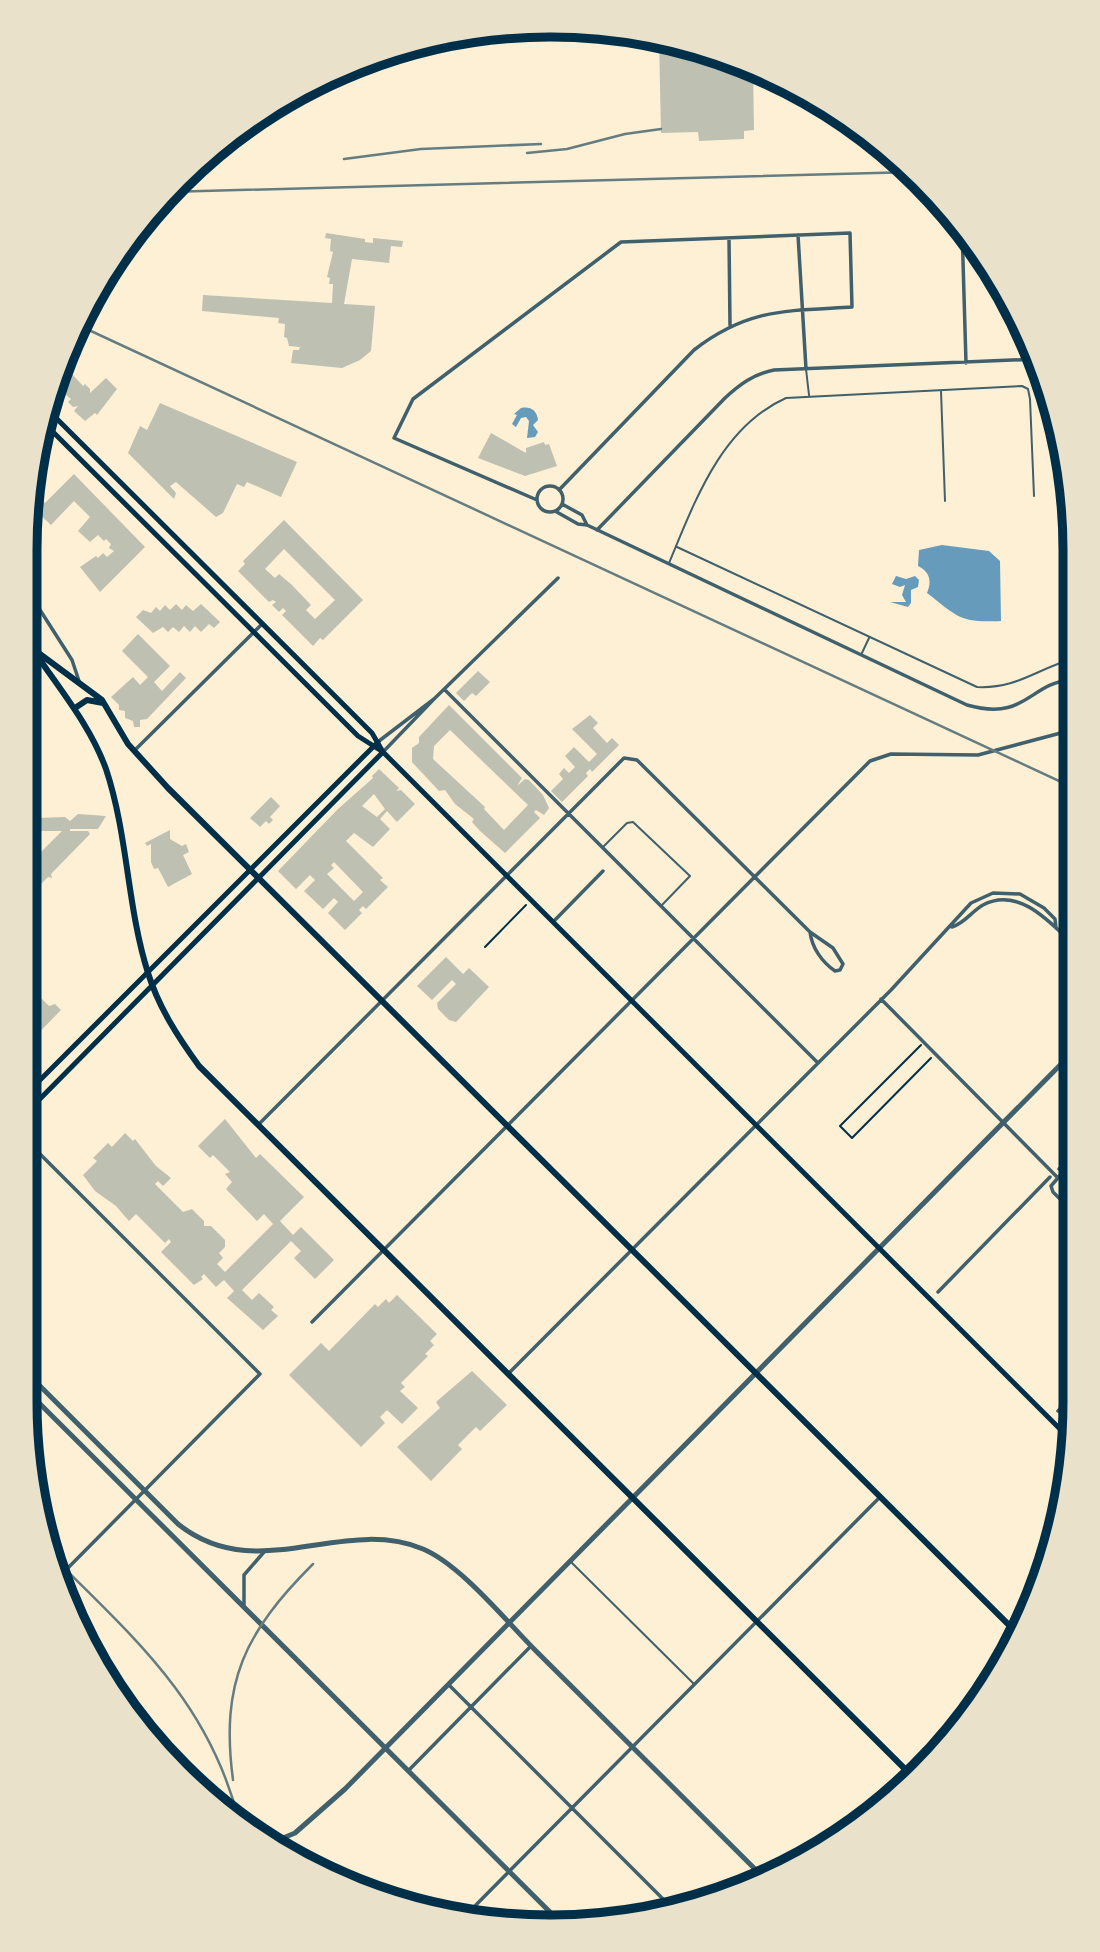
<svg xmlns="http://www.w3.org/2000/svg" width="1100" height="1952" font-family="'Source Sans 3',sans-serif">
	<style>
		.water { fill: #669bbc }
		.building { fill: #bec0b2; fill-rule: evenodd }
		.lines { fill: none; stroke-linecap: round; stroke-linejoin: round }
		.path { stroke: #003049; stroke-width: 2 }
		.service { stroke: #3f606c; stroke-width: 2 }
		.minor { stroke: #3f606c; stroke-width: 3.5 }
		.tertiary { stroke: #3f606c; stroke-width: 5 }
		.secondary { stroke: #003049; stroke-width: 5 }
		.primary { stroke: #003049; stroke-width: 6 }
		.rail { stroke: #657d81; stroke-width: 2.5 }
		.rim { fill: none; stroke: #003049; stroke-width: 9 }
	</style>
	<rect width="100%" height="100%" fill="#fdf0d5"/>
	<path class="water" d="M521,408C530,406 537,410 538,420L533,425L538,432L535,437L527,438L529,421L526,417L521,418L516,427L512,424L517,415L514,414Z
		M942,545L989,551L1000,561L1001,621C960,623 958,617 927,593C932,581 930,572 918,566L919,550Z
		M896,576L906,579L915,576L919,580L918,587L911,590V603L908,607L890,602H906L902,595L905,585L900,587L892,584Z"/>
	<path class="building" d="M659,38L719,53L753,68L754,130L744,131V139L699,141L698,132L661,133Z
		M826,105L844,119L827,120Z
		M326,233L365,239V242L373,243V238L403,241L402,247L391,246L389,263L352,259L344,304L375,306L371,351L360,360L342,368L291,363L293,350H299L300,347L289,346L287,338L284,337L285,324L278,323L279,318L202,311L203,295L332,303L333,284H329L330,278L327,277L333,252L330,251L331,239L325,238Z
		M61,362L83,386L85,384L90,389V393L106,378L117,389L97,415L95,413L85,421L74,411L78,406L73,407L68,402L71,399L52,383Z
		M160,403L297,462L281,497L247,482L244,487L237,484L223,513L216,517L176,482L170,486L176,493L174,499L128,453L140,426L147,430Z
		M491,433L526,453V448L544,442L545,445L549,444L557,466L525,476L478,458Z
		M74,474L145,547L100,592L80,567L96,556L98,558L103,553L107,557L114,551L109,548L111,544L106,539L104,541L98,535L90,542L78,531L90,517L74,501L51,525L34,509L43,501L45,503Z
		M284,520L363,600L323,640L320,638L313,646L282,615L286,611L283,608L279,612L272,605L276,602L273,600L269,602L238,571L245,564L243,561ZM284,549L335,600L315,619L306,610L311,605L292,585L279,574L275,578L265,569Z
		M176,604L182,610L186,605L193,611L201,604L220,622L214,628L209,624L201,632L195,626L190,632L184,626L179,632L173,627L168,632L163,627L153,633L136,617L143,610L151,613L156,607L160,611L165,605L170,610Z
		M138,634L170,666L154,682L162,691L180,672L186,678L147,719L140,720V727H134L133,721L125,718V711L119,710V705L111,697L133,677L140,685L148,677L122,651Z
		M478,671L490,682L476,696L472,693L464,701L456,693Z
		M25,681L37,693L25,705Z
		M449,705L522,778L517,786L525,779L529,780L543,795L549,808L544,815L536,810L534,812L540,818L505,853L480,831L472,822L474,819L455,804L445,790L439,791L412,762V748L419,743V737ZM450,730L528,805L504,830L484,809L485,807L433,759L434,746Z
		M590,715L598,723L593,728L607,743L612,738L619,745L592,772L590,769L586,773L588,776L562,802L551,791L563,779L559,774L564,768L569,773L575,767L565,756L574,747L589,762L597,754L572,729Z
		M379,769L399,788L396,791L401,790L415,804L397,822L387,811L380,819L390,829L373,847L354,833L346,841L383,878L380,880L388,887L366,909L363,906L359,910L362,913L345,930L328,913L338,902L334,898L323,909L304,891L315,880L310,875L296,889L278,871L338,809L373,778L372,776ZM374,794L385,809L377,817L362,806ZM334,862L363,892L354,901L327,874L334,868L331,865Z
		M25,797L39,811L38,818L65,817L70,821L78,814L106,816L98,829H70V831H88L90,834L51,874L52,878L48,877L36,889L25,878V847L36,857L62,831H38L25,844Z
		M271,797L280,806L270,817L273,820L269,824L266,821L260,827L250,818Z
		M170,830V839L182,846L186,844L189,852L183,855L192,874L168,887L158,868L154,869L151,862V844L147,846L145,843Z
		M446,957L463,974L469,968L489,987L456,1022L449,1020L438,1009L437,1003L456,984L452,980L432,1000L417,986Z
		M25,982L49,1006L55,1004L61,1010L25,1047Z
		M225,1119L256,1158L260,1154L304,1197L280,1221L293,1235L301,1227L334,1260L315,1279L294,1258L301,1251L291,1241L242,1290L252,1300L259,1293L274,1307L271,1310L278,1316L263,1330L227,1298L234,1291L224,1280L216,1287L204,1274L201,1277L203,1279L194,1285L161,1252L171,1242L169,1239L165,1243L136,1214L129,1221L116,1206L95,1191L83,1175L97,1161L93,1158L108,1143L112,1147L125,1133L133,1141L135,1139L156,1166L171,1178L163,1186L158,1181L155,1184L183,1212L192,1209L204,1221V1226H211L225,1240V1247L219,1253L223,1258L217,1264L225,1272L273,1224L264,1214L257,1221L226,1189L232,1182L225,1174L230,1172L213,1155L210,1158L198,1146Z
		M397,1295L437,1334L430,1341L434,1345L425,1354L428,1356L401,1383L405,1387L400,1391L418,1408L402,1424L387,1410L380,1417L385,1423L361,1447L289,1375L321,1343L329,1351L375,1304L378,1307L386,1299L389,1303Z
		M472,1371L507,1405L480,1431L476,1427L458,1445L462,1449L431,1481L397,1447L440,1408L436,1402Z"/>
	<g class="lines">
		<path class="path" d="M485,947L526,905
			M921,1045L840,1126L852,1138L931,1058"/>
		<path class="service" d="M806,369L809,395
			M941,391L945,501
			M677,547L977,687C1016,689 1035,670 1072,659
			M669,563C695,501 721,427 786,398L1022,386L1028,389L1030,399L1034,496
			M861,655L869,638
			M604,846L627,823L633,822L690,876L662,905
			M1066,1061L1073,1068
			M571,1562L694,1684"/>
		<path class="minor" d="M962,227L966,363
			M798,235L806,369
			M729,238L730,325
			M537 499a13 13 0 1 1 26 0a13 13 0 1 1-26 0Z
			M537,500L394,438L413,399L621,242L850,233L852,307C787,311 748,308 694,350L559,490
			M555,511L578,524L587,525L582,515L562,504
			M587,525L967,705C1027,722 1029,682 1072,680
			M597,530L725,398C740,384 754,374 774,370L1037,359
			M26,588L72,660L79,681
			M444,689L818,1063
			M434,699L558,578
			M379,741L434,699L383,752
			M135,750L262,624
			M553,922L603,871
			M952,927C965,923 972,911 983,905C1018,886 1050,922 1073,944
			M881,999L1057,1177
			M259,1124L624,758L637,760L810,932C812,948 822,962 835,971L840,970L843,964L833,948L810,932
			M25,1139L260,1374L57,1579
			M1059,1169L1073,1154
			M1073,1172H1063L1051,1186L1053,1192L1074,1213
			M1066,1205L1074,1197
			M938,1292L1050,1177
			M312,1322L870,761L891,754L978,755L1072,730
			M509,1373L891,990L971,903L993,893L1020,894L1044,908L1055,919L1056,928
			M1058,1411L1074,1394
			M244,1605V1575L264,1552
			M449,1685L670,1906
			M409,1770L531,1646
			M466,1915L880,1497"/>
		<path class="tertiary" d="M25,1371L178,1524C257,1587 341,1515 423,1549C461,1565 506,1621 536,1651C612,1727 689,1803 765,1879
			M25,1389L562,1924
			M269,1844L295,1833L345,1789L1073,1052"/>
		<path class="secondary" d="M47,409L372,733L383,752
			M44,423L358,736L383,752L1073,1442
			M25,1095L378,742
			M25,1114L383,752"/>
		<path class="primary" d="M25,643L102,700L128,744L168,788L1019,1635
			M34,651C60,690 90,725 106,769C128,835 127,907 148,973C159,1008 178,1037 199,1066L913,1777
			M75,708L87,700L103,703"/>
		<path class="rail" d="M527,153L567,149L625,134L661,129
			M344,159L421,149L541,144
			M167,192L913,172
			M78,325L1072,787
			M49,1553C133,1637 209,1701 239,1821
			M233,1780C220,1682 245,1632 313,1564"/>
	</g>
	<path d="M0 0H1100V1952H0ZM550 37H550A513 513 0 0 1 1063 550V1402A513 513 0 0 1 550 1915H550A513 513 0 0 1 37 1402V550A513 513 0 0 1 550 37Z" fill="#e9e1ca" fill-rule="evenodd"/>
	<path class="rim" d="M550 37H550A513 513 0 0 1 1063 550V1402A513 513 0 0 1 550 1915H550A513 513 0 0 1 37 1402V550A513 513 0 0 1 550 37Z"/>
</svg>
